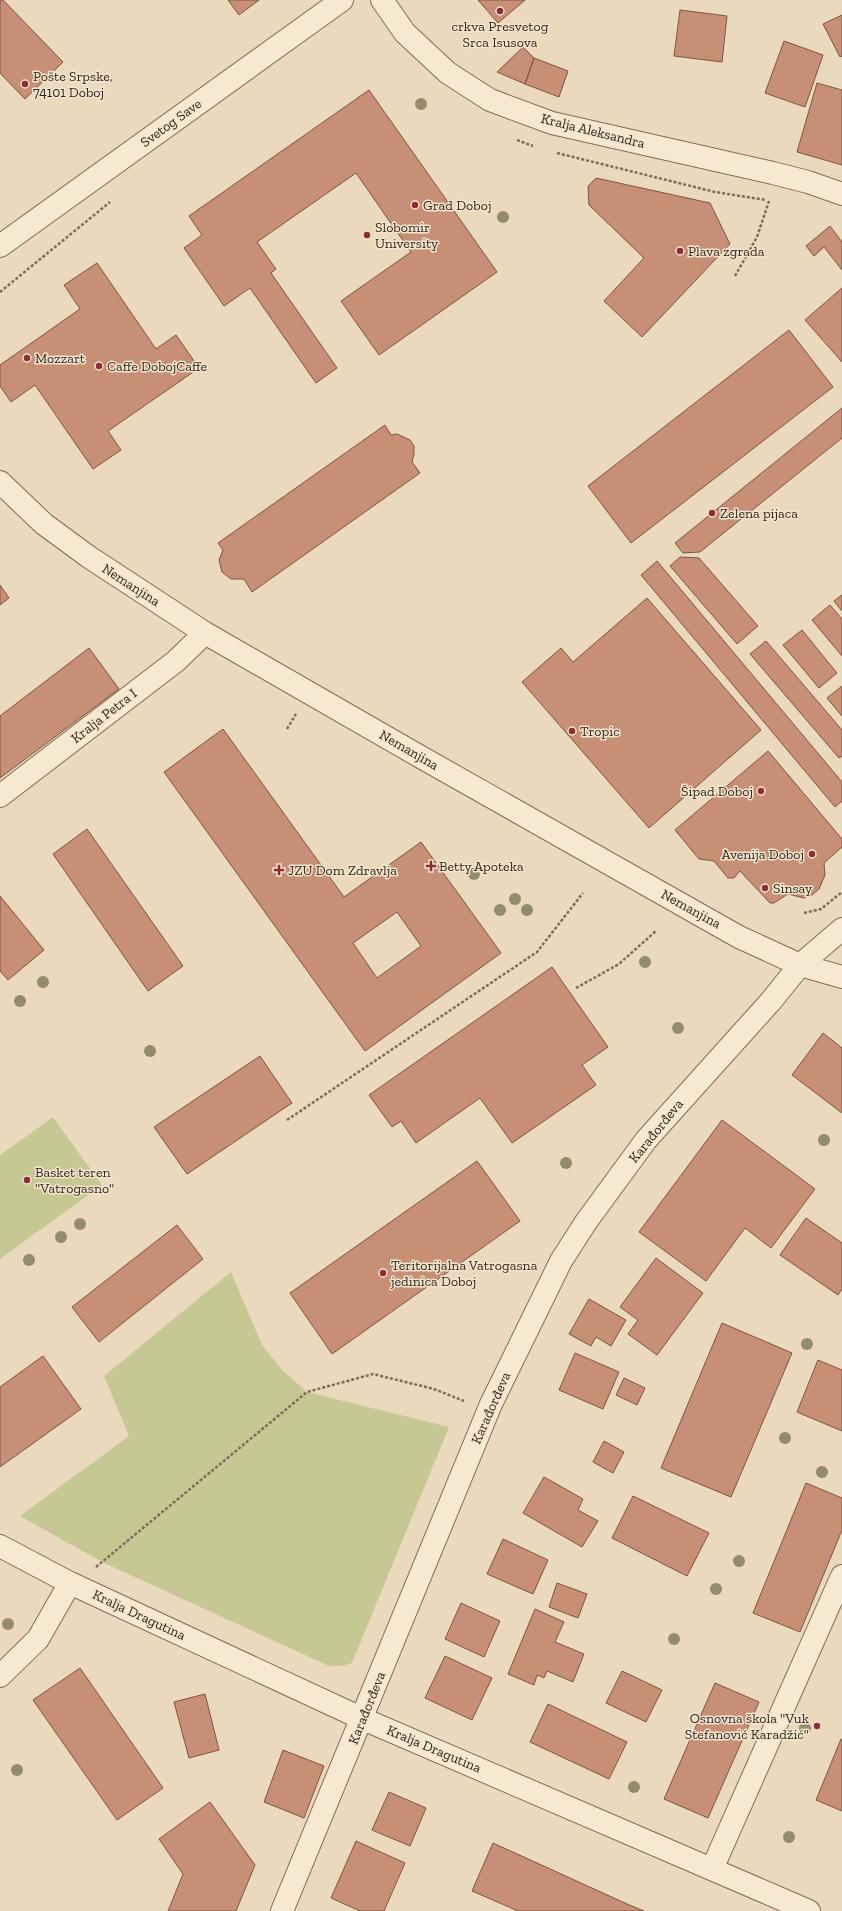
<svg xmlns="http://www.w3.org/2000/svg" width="842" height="1911" font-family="'Zilla Slab',serif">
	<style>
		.green { fill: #c6c893 }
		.building { fill: #c79076; stroke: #80533f; fill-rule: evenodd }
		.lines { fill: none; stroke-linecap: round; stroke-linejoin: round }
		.minor-casing { stroke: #826a58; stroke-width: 24 }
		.path { stroke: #826a58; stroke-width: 2.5; stroke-dasharray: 3 2; stroke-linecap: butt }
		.minor { stroke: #f6e8d1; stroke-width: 22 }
		.tree { fill: #918c69 }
		.poi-dot { fill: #8d2c35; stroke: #f3e4cd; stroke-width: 1.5 }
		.labels { text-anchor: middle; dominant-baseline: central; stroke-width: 3; stroke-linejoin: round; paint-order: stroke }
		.poi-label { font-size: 14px; fill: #32251c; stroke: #f3e4cd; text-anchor: start }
		.street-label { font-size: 14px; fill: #32251c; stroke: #f3e4cd }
	</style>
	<rect width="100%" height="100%" fill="#ebd9be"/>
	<path class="green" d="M53,1117L102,1185L0,1259V1155Z
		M231,1272L262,1345L282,1370L307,1392L449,1427L352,1663L341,1666H329L102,1562L20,1516L129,1436L104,1376Z"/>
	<path class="building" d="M0,0H3L63,62L25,99L0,73Z
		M228,0H259L239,15Z
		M478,0H525L498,23Z
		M680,10L727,16L722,62L674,56Z
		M842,15V56L840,57L823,24Z
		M784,41L823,55L805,107L765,93Z
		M523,47L534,58L525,84L497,72Z
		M534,58L568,71L559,97L525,84Z
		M817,83L842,90V165L797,152Z
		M369,90L497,272L379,355L341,301L411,252L356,173L257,242L276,269L271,273L337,368L316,383L250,288L224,306L184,248L202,235L189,216Z
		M596,178L710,203L730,244L642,337L604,301L644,258L589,205L588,186Z
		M830,226L842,242V270L824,247L814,256L806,246Z
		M97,263L156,349L176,335L199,368L108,431L121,450L93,469L35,385L11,402L0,386V365L80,309L64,285Z
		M842,288V362L805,320Z
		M789,330L833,387L631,543L588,486Z
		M842,408V438L700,552L683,553L675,543Z
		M385,425L391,435L397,434L410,440L414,446V454L412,462L420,473L252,592L244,579H231L222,572L219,560L223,550L218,543Z
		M680,557L699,558L758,626L737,644L670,566Z
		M657,561L842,782V801L835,807L641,575Z
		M0,585L9,598L0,605Z
		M842,595V611L834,601Z
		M647,598L761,730L649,828L522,682L561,648L573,662Z
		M830,605L842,619V656L812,620Z
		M802,630L837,673L819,688L783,645Z
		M766,641L842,730V756L839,758L750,654Z
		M89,648L119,689L0,778V716Z
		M842,686V716L827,698Z
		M223,729L344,897L421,842L501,953L365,1051L164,772ZM397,912L421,946L377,978L353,943Z
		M768,751L842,839V847L824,863L825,875L819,889L812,895L804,898L788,894L774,903H770L740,871L734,878H728L714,861L699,859L675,830Z
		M87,829L183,966L148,991L53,854Z
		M0,896L44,950L8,980L0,971Z
		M552,967L608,1047L582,1065L596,1085L512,1143L480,1098L416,1143L401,1121L392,1127L369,1095Z
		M823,1033L842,1048V1113L792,1075Z
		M260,1056L292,1103L187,1174L154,1127Z
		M722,1120L815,1189L771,1248L745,1228L706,1281L639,1232Z
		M477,1161L520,1221L332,1354L290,1293Z
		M806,1218L842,1243V1289L838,1295L780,1255Z
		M177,1225L203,1259L99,1342L72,1307Z
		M656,1258L703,1293L657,1355L628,1334L638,1320L620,1307Z
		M589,1299L626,1320L611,1346L596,1337L591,1346L569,1334Z
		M722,1323L792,1353L731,1497L661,1468Z
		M575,1353L619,1372L603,1409L559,1390Z
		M43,1356L81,1409L0,1467V1387Z
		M818,1360L842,1370V1431L797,1412Z
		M624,1378L645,1388L637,1405L616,1395Z
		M604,1441L624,1452L613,1473L593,1462Z
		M544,1477L583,1499L578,1510L598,1521L582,1547L523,1513Z
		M806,1483L842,1498V1530L800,1632L753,1613Z
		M633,1496L709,1533L687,1576L612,1538Z
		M503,1539L548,1560L533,1594L487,1574Z
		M557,1583L587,1594L578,1618L549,1607Z
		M461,1603L500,1621L484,1657L445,1639Z
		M535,1609L564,1622L555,1642L584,1654L573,1682L547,1671L544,1678L537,1675L534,1685L508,1674Z
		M445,1656L492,1678L472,1720L425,1698Z
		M80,1668L163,1788L117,1820L33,1700Z
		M622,1671L662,1690L646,1722L606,1703Z
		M715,1683L759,1702L708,1818L664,1799Z
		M205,1694L219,1750L189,1758L174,1702Z
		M548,1704L627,1742L609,1779L530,1742Z
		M841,1739H842V1811L816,1800Z
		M283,1750L324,1766L304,1818L264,1802Z
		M389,1792L426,1808L410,1846L372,1830Z
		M210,1802L255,1865L236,1911H168L183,1874L159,1839Z
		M356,1841L405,1863L384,1911H360L331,1898Z
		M493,1843L627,1904L644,1911H518L472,1891Z"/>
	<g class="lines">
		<g class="minor-casing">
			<path id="minor" d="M382,0L405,33L448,73L490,100L552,123L773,173L808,182L842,194
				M0,246L342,0
				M0,482L44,524L89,557L205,633L419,756L739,937L800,965L842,977
				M0,796L176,661L205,633
				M0,1546L70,1583L363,1719L809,1911
				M0,1676L38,1639L70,1583
				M712,1869L842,1576
				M282,1911L491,1404L561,1261L586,1222L646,1140L771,1001L800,965L842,929"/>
		</g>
		<path class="path" d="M517,140L533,146
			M557,153L715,192L766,200
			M735,276L757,237L769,201
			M0,292L110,202
			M287,729L296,714
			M804,913L821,909L842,892
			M576,988L619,964L656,931
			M287,1120L537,952L583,893
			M96,1567L307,1392L373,1374L434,1389L464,1401"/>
		<use href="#minor" class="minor"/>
	</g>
	<g class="tree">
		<circle cx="421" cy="104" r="6"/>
		<circle cx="503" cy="217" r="6"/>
		<circle cx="474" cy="874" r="6"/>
		<circle cx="515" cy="899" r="6"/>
		<circle cx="500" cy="910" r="6"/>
		<circle cx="527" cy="910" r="6"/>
		<circle cx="645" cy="962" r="6"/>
		<circle cx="43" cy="982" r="6"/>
		<circle cx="20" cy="1001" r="6"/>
		<circle cx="678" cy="1028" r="6"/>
		<circle cx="150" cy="1051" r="6"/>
		<circle cx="824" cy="1140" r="6"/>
		<circle cx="566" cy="1163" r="6"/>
		<circle cx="80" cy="1224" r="6"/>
		<circle cx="61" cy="1237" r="6"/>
		<circle cx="29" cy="1260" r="6"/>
		<circle cx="807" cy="1344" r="6"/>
		<circle cx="785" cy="1438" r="6"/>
		<circle cx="822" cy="1472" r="6"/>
		<circle cx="739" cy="1561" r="6"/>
		<circle cx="716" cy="1589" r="6"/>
		<circle cx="8" cy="1624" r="6"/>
		<circle cx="674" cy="1639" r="6"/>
		<circle cx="805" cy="1728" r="6"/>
		<circle cx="17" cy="1770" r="6"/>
		<circle cx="634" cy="1787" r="6"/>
		<circle cx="789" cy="1837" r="6"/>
	</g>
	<g class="poi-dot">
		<circle cx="500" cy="11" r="4"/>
		<circle cx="25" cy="84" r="4"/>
		<circle cx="415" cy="205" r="4"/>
		<circle cx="367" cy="235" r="4"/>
		<circle cx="680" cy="251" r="4"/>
		<circle cx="27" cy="358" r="4"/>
		<circle cx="99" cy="366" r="4"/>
		<circle cx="712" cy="513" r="4"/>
		<circle cx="572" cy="731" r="4"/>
		<circle cx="761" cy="791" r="4"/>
		<circle cx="812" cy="854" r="4"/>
		<path d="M429 860h4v4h4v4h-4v4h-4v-4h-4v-4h4z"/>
		<path d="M277 864h4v4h4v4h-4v4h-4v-4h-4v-4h4z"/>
		<circle cx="765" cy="888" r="4"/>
		<circle cx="27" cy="1180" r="4"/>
		<circle cx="383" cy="1273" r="4"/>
		<circle cx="817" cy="1726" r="4"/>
	</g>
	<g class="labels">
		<g class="poi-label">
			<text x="500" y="26" text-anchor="middle">crkva Presvetog<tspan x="500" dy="16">Srca Isusova</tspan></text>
			<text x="33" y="76">Pošte Srpske,<tspan x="33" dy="16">74101 Doboj</tspan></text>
			<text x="423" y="205">Grad Doboj</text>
			<text x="375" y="227">Slobomir<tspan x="375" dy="16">University</tspan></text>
			<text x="688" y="251">Plava zgrada</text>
			<text x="35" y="358">Mozzart</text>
			<text x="107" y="366">Caffe DobojCaffe</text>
			<text x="720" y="513">Zelena pijaca</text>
			<text x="580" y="731">Tropic</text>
			<text x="753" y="791" text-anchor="end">Šipad Doboj</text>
			<text x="804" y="854" text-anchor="end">Avenija Doboj</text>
			<text x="439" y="866">Betty Apoteka</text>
			<text x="288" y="870">JZU Dom Zdravlja</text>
			<text x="773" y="888">Sinsay</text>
			<text x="35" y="1172">Basket teren<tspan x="35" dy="16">"Vatrogasno"</tspan></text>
			<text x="391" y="1265">Teritorijalna Vatrogasna<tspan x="391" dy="16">jedinica Doboj</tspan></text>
			<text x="809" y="1718" text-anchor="end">Osnovna škola "Vuk<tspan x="809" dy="16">Stefanović Karadžić"</tspan></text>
		</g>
		<g class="street-label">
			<text transform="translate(171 123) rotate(-36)">Svetog Save</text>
			<text transform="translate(593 131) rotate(14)">Kralja Aleksandra</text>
			<text transform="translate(131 585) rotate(33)">Nemanjina</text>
			<text transform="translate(104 716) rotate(-38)">Kralja Petra I</text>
			<text transform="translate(409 750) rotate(30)">Nemanjina</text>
			<text transform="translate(691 909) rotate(29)">Nemanjina</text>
			<text transform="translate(656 1131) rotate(-51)">Karađorđeva</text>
			<text transform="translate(491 1408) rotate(-66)">Karađorđeva</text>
			<text transform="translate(139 1615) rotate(25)">Kralja Dragutina</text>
			<text transform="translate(367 1708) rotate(-68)">Karađorđeva</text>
			<text transform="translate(434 1749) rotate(23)">Kralja Dragutina</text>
		</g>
	</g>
</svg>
